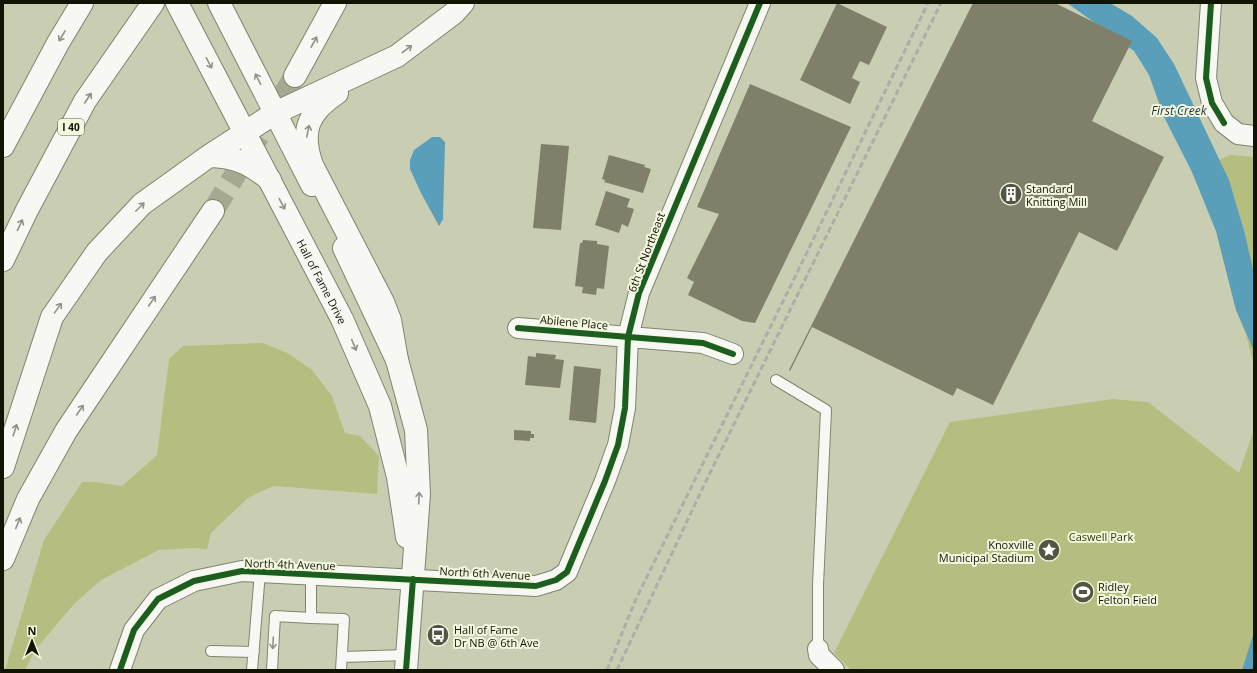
<svg xmlns="http://www.w3.org/2000/svg" width="1257" height="673" font-family="'Open Sans',sans-serif">
	<style>
		.green { fill: #b5be80 }
		.water { fill: #599fb9 }
		.building { fill: #7f7f6a }
		.lines { fill: none; stroke-linecap: round; stroke-linejoin: round }
		.motorway-tunnel { stroke: #a4a990; stroke-width: 22; stroke-dasharray: 22 11; stroke-linecap: butt }
		.service-casing { stroke: #80836e; stroke-width: 12 }
		.minor-casing { stroke: #80836e; stroke-width: 22 }
		.primary-casing { stroke: #80836e; stroke-width: 24 }
		.motorway-casing { stroke: #80836e; stroke-width: 24 }
		.service { stroke: #f7f8f4; stroke-width: 10 }
		.minor { stroke: #f7f8f4; stroke-width: 20 }
		.primary { stroke: #f7f8f4; stroke-width: 22 }
		.motorway { stroke: #f7f8f4; stroke-width: 22 }
		.rail { stroke: #adaea8; stroke-width: 3; stroke-dasharray: 6 3; stroke-linecap: butt }
		.cycleway-casing { stroke: #f3f7de; stroke-width: 8 }
		.cycleway { stroke: #1b5e20; stroke-width: 6 }
		.oneway { stroke: #909188 }
		.labels { text-anchor: middle; dominant-baseline: central; stroke-width: 4; stroke-linejoin: round; paint-order: stroke }
		.shield { fill: #f3f7de; stroke: #565845; stroke-width: 1 }
		.shield-label { font-size: 10px; font-weight: bold; fill: #121403 }
		.poi-label { font-size: 11px; fill: #121403; stroke: #f3f7de; text-anchor: start }
		.street-label { font-size: 11px; fill: #121403; stroke: #f3f7de }
		.park-label { font-size: 11px; fill: #333805; stroke: #f3f7de }
		.water-label { font-size: 12px; font-style: italic; fill: #1e333f; stroke: #f3f7de }
	</style>
	<rect width="100%" height="100%" fill="#c9ceb3"/>
	<path class="green" d="M1230,155L1254,157V366L1246,335L1236,310L1216,231L1192,172Z
		M263,343L289,354L312,370L332,396L345,433L360,436L379,456L377,494L273,486L248,498L211,533L207,549L194,548L159,550L101,580L75,603L35,650L25,670H5L44,540L82,482H95L122,486L157,455L169,359L183,346Z
		M1113,399L1148,402L1239,473L1254,429V670H851L834,653L950,422Z"/>
	<path class="water" d="M1067,3H1110L1132,16L1157,38L1174,64L1229,180L1245,234L1254,274V351L1236,310L1216,231L1192,172L1164,117L1149,75L1134,51Z
		M432,137H440L445,142L443,219L439,226L421,193L410,169V160L414,150Z
		M1254,632V670H1242Z"/>
	<path class="building" d="M837,3L887,27L869,65L860,61L852,78L860,82L850,104L800,80Z
		M973,3H1055L1132,41L1092,121L1164,157L1117,251L1079,232L993,405L957,388L953,396L812,327L790,371L789,370Z
		M750,84L851,127L755,323L742,321L688,295L694,282L687,278L719,214L697,207Z
		M541,144L569,146L561,230L533,228Z
		M609,155L645,165L644,167L651,169L643,193L604,182L605,180L602,179Z
		M606,191L630,199L627,207L634,209L628,227L622,224L619,233L595,225Z
		M583,240L597,241V244L609,246L604,289L597,288L596,295L582,293L583,287L575,286L580,243H582Z
		M536,353L556,355L555,359L564,360L560,388L525,385L528,356L536,357Z
		M574,366L601,369L596,423L569,420Z
		M514,430L531,431V434H534V438H530V441L514,440Z"/>
	<g class="lines">
		<path class="motorway-tunnel" d="M213,211L295,76"/>
		<g class="service-casing">
			<path id="service" d="M776,380L826,410L818,585V649
				M311,618L344,619L341,670
				M211,651L254,652
				M342,657L407,655
				M252,670L260,572
				M272,670L275,616L311,618V574"/>
		</g>
		<g class="minor-casing">
			<path id="minor" d="M1211,3L1206,78L1212,103L1224,123L1238,134L1254,136
				M518,328L703,343L733,354
				M818,649L819,655L834,670
				M120,670L134,630L158,599L194,581L242,571L536,586L556,580L567,572L605,481L618,445L625,408L628,337L639,293L760,3"/>
		</g>
		<g class="primary-casing">
			<g id="primary">
				<path id="s1" d="M177,3L342,319L380,406L398,477L407,537"/>
				<path d="M219,3L312,185"/>
				<path d="M344,248L397,360L416,430L419,494L406,670"/>
			</g>
		</g>
		<g class="motorway-casing">
			<path id="motorway" d="M295,76L335,3
				M337,93C308,112 300,131 312,165L383,302L390,320L397,360
				M3,146L58,43L82,3
				M209,156C237,157 249,163 270,180
				M3,260L27,210L85,101L153,3
				M3,467L52,317L97,252L142,204L209,156L275,113L397,56L454,13L463,3
				M3,559L28,499L66,431L213,211"/>
		</g>
		<use href="#service" class="service"/>
		<use href="#minor" class="minor"/>
		<use href="#primary" class="primary"/>
		<use href="#motorway" class="motorway"/>
		<path class="rail" d="M607,670L636,599L792,283L928,3
			M617,670L706,481L941,3"/>
		<g class="cycleway-casing">
			<path id="cycleway" d="M1211,3L1206,78L1212,103L1224,123
				M518,328L703,343L733,354
				M120,670L134,630L158,599L194,581L242,571L536,586L556,580L567,572L605,481L618,445L625,408L628,337L639,293L760,3
				M406,670L413,579"/>
		</g>
		<use href="#cycleway" class="cycleway"/>
	</g>
	<defs><path id="oneway-shaft" d="M-6 0H5M1.5-3L5.5 0L1.5 3" fill="none" stroke-width="1.6" stroke-linecap="round" stroke-linejoin="round"/></defs>
	<g class="oneway">
		<use href="#oneway-shaft" transform="translate(62 36) rotate(121)"/>
		<use href="#oneway-shaft" transform="translate(314 42) rotate(-61)"/>
		<use href="#oneway-shaft" transform="translate(407 49) rotate(-37)"/>
		<use href="#oneway-shaft" transform="translate(209 63) rotate(62)"/>
		<use href="#oneway-shaft" transform="translate(258 79) rotate(-117)"/>
		<use href="#oneway-shaft" transform="translate(88 98) rotate(-57)"/>
		<use href="#oneway-shaft" transform="translate(308 131) rotate(-78)"/>
		<use href="#oneway-shaft" transform="translate(282 204) rotate(62)"/>
		<use href="#oneway-shaft" transform="translate(140 207) rotate(-45)"/>
		<use href="#oneway-shaft" transform="translate(20 225) rotate(-64)"/>
		<use href="#oneway-shaft" transform="translate(152 301) rotate(-56)"/>
		<use href="#oneway-shaft" transform="translate(58 308) rotate(-55)"/>
		<use href="#oneway-shaft" transform="translate(354 345) rotate(67)"/>
		<use href="#oneway-shaft" transform="translate(80 410) rotate(-56)"/>
		<use href="#oneway-shaft" transform="translate(15 430) rotate(-72)"/>
		<use href="#oneway-shaft" transform="translate(419 498) rotate(-87)"/>
		<use href="#oneway-shaft" transform="translate(18 523) rotate(-68)"/>
		<use href="#oneway-shaft" transform="translate(273 643) rotate(93)"/>
	</g>
	<defs>
		<g id="building-disc" transform="scale(1.15)"><circle r="9.5" fill="#525541" stroke="#f3f7de"/><path d="M-4-6H4V6H1V3H-1V6H-4ZM-2.5-4.3h1.7v1.8h-1.7ZM.8-4.3h1.7v1.8H.8ZM-2.5-1h1.7V.8h-1.7ZM.8-1h1.7V.8H.8Z" fill="#fff"/></g>
		<g id="sight-disc" transform="scale(1.15)"><circle r="9.5" fill="#525541" stroke="#f3f7de"/><path d="M0-6L1.8-2.2L6-1.7L2.9 1.2L3.7 5.4L0 3.3L-3.7 5.4L-2.9 1.2L-6-1.7L-1.8-2.2Z" fill="#fff"/></g>
		<g id="stadium-disc" transform="scale(1.15)"><circle r="9.5" fill="#525541" stroke="#f3f7de"/><path d="M0-5a6.5 5 0 1 0 0 10a6.5 5 0 1 0 0-10ZM-3.5-1.8h7v3.6h-7Z" fill="#fff"/></g>
		<g id="bus-disc" transform="scale(1.15)"><circle r="9.5" fill="#525541" stroke="#f3f7de"/><path d="M-5-6H5V4H4V6H2V4H-2V6H-4V4H-5ZM-3.5-4V0h7V-4ZM-3.5 1.2v1.5H-2V1.2ZM2 1.2v1.5H3.5V1.2Z" fill="#fff"/></g>
	</defs>
	<g fill-rule="evenodd">
		<use href="#building-disc" x="1011" y="194"/>
		<use href="#sight-disc" x="1049" y="550"/>
		<use href="#stadium-disc" x="1083" y="592"/>
		<use href="#bus-disc" x="438" y="635"/>
	</g>
	<g class="labels">
		<rect class="shield" x="58" y="119" width="26" height="16" rx="3"/>
		<g class="shield-label">
			<text x="71" y="127">I 40</text>
		</g>
		<g class="poi-label">
			<text x="1026" y="188">Standard<tspan x="1026" dy="13">Knitting Mill</tspan></text>
			<text x="1034" y="544" text-anchor="end">Knoxville<tspan x="1034" dy="13">Municipal Stadium</tspan></text>
			<text x="1098" y="586">Ridley<tspan x="1098" dy="13">Felton Field</tspan></text>
			<text x="454" y="629">Hall of Fame<tspan x="454" dy="13">Dr NB @ 6th Ave</tspan></text>
		</g>
		<g class="street-label">
			<text transform="translate(646 252) rotate(-69)">6th St Northeast</text>
			<text stroke="none"><textPath href="#s1" startOffset="314">Hall of Fame Drive</textPath></text>
			<text transform="translate(574 322) rotate(5)">Abilene Place</text>
			<text transform="translate(290 564) rotate(2)">North 4th Avenue</text>
			<text transform="translate(485 573) rotate(3)">North 6th Avenue</text>
		</g>
		<g class="park-label">
			<text x="1101" y="536">Caswell Park</text>
		</g>
		<g class="water-label">
			<text x="1179" y="110">First Creek</text>
		</g>
	</g>
	<rect width="1257" height="673" fill="none" stroke="#121403" stroke-width="8"/>
	<g transform="translate(32 641)" stroke="#f3f7de" stroke-width="3" paint-order="stroke">
	<path d="M0-3L7 15L0 10L-7 15Z" fill="#121403"/>
	<text y="-6" font-size="11" font-weight="bold" text-anchor="middle" fill="#121403">N</text>
	</g>
</svg>
